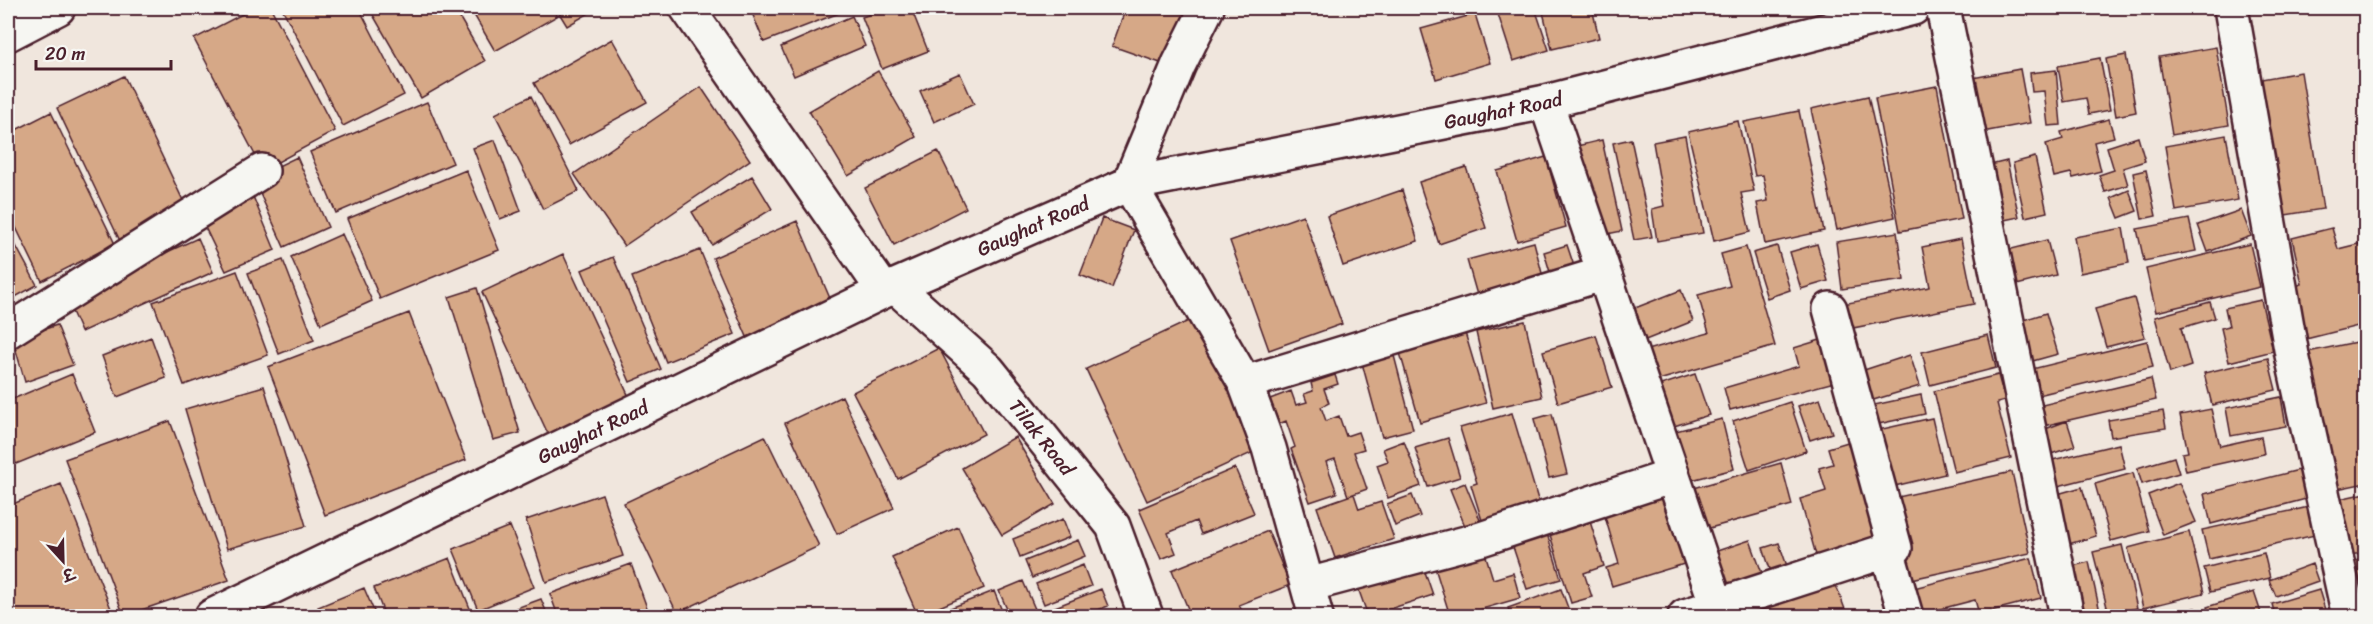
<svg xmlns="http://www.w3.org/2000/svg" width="2373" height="624" font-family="Sriracha,'Playpen Sans Deva',sans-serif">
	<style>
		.building { fill: #d6a887; stroke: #4a1f2b; stroke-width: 1.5 }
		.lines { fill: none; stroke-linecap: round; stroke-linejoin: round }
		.minor-casing { stroke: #4a1f2b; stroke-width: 38 }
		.secondary-casing { stroke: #4a1f2b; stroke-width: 38 }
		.minor { stroke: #f6f6f2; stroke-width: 33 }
		.secondary { stroke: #f6f6f2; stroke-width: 33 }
		.labels { text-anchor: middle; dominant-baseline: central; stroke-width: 6; stroke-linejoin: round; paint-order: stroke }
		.street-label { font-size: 20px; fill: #4a1f2b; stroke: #f6f6f2 }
	</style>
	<rect width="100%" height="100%" fill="#f0e6dd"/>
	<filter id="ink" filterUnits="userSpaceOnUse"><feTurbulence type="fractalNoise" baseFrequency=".0167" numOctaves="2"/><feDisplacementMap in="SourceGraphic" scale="12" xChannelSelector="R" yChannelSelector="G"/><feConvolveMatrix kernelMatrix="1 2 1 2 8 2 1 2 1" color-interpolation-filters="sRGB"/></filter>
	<g filter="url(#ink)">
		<path class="building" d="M254,8H271L335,131L263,170L194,39Z
			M282,8H359L404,95L343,126Z
			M369,8H454L485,61L421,98Z
			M470,8H553L557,16L495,51Z
			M556,8H598L567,26Z
			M750,8H852L764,42Z
			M887,8H911L928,51L882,69L862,17Z
			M1126,8H1190L1169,66L1112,46Z
			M1506,8H1535L1549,50L1513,61L1497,11Z
			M1542,8H1592L1599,38L1552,49Z
			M1475,14L1490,63L1436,79L1421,29Z
			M852,16L865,46L794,76L781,47Z
			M612,39L647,102L569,145L534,83Z
			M2216,47L2229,125L2172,135L2159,57Z
			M2126,55L2136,112L2116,116L2106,59Z
			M2100,58L2110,110L2089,114L2086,98L2064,102L2058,66Z
			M2020,69L2030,123L1972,134L1962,80Z
			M2056,70L2061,125L2048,126L2044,91L2032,92L2030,73Z
			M878,71L916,137L848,176L809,111Z
			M2301,72L2323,209L2272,217L2250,81Z
			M960,73L974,104L934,122L920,91Z
			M124,76L188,211L121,243L57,108Z
			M1937,86L1962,219L1900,231L1875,98Z
			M701,87L750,160L624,246L574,174Z
			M531,96L579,191L543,209L495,114Z
			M1868,96L1895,217L1837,230L1811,109Z
			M427,102L453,163L336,213L310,152Z
			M1799,111L1824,231L1765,244L1757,203L1768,201L1763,175L1755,176L1744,122Z
			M51,112L115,244L42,281L8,211V134Z
			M2109,119L2114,137L2094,142L2101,171L2073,178L2071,173L2054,177L2046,144L2063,139L2061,132Z
			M1738,121L1754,191L1741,193L1750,232L1714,241L1688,132Z
			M2226,135L2238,200L2176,211L2165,146Z
			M1685,136L1703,233L1657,241L1652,209L1664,206L1653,142Z
			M2138,137L2145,161L2123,168L2128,185L2105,192L2099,175L2114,170L2107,147Z
			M1631,139L1652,237L1634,240L1613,143Z
			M495,140L521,211L500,219L473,148Z
			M1602,140L1622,231L1597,236L1577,146Z
			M938,151L966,208L894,245L865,188Z
			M297,157L328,227L284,247L253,178Z
			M1546,157L1566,227L1517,241L1497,171Z
			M2035,157L2047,212L2025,217L2013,163Z
			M2007,161L2019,217L1994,222L1982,167Z
			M1466,167L1486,228L1439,244L1419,182Z
			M466,170L499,250L380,299L347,219Z
			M2146,170L2156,216L2142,219L2133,173Z
			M752,176L772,209L712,245L692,212Z
			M1402,190L1418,241L1343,266L1327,216Z
			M2129,190L2137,211L2119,218L2111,198Z
			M252,194L275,250L226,271L202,221Z
			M2241,210L2251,236L2208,252L2198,225Z
			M1303,215L1342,324L1269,350L1230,241Z
			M1102,218L1134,230L1112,288L1080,275Z
			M2189,219L2196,251L2144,261L2137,229Z
			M797,221L832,303L748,339L713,258Z
			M2123,228L2129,263L2080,273L2074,237Z
			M2332,228L2338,249L2366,242V324L2298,341L2285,289L2302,284L2292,238Z
			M8,231L37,285L8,301Z
			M1897,232L1904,280L1842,289L1836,242Z
			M342,234L372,301L321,324L291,257Z
			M198,238L213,272L81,332L66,298Z
			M1961,239L1974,304L1848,329L1843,304L1930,287L1922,247Z
			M2047,240L2056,275L2009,287L2000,252Z
			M1534,242L1545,285L1479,302L1467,260Z
			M1817,244L1828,281L1801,289L1790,252Z
			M2250,244L2260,287L2156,312L2146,269Z
			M1567,245L1577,275L1553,282L1544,252Z
			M1777,246L1790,290L1767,298L1753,253Z
			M1746,247L1775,346L1652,382L1643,351L1709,333L1698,295L1730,286L1721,254Z
			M700,250L735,334L666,362L632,277Z
			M563,254L630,399L549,436L482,292Z
			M613,257L661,369L630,382L582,270Z
			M283,260L314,340L279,354L248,273Z
			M237,271L268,355L184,385L153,302Z
			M477,288L520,433L493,440L449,297Z
			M1681,290L1693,321L1643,341L1630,310Z
			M2134,298L2145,337L2106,347L2095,309Z
			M2261,300L2273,351L2229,362L2221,328L2229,326L2225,308Z
			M2210,302L2215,318L2181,328L2191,366L2170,373L2155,317Z
			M409,313L466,460L325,515L268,367Z
			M2046,313L2058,354L2029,362L2017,322Z
			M1197,317L1258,450L1147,501L1086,369Z
			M1525,321L1542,397L1493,408L1476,332Z
			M57,325L73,365L25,382L13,340Z
			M1463,326L1486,403L1420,422L1398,346Z
			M1596,335L1612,387L1558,403L1543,351Z
			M1988,335L1996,368L1930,385L1922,352Z
			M151,337L166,378L117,397L102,356Z
			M1830,337L1842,380L1730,410L1724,388L1799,366L1794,348Z
			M2366,340V483L2327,491L2298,354Z
			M2147,341L2153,367L2030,397L2024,371Z
			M1391,344L1413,429L1382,437L1359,352Z
			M939,348L984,434L898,479L853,392Z
			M1910,355L1920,386L1870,401L1861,371Z
			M2268,358L2276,390L2212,405L2204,373Z
			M72,374L95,432L16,464L8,443V401Z
			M1695,374L1709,415L1674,426L1661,385Z
			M1335,375L1338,384L1324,389L1329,403L1321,407L1326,421L1339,416L1346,436L1358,432L1364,449L1354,452L1367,489L1348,496L1335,459L1326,462L1337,493L1310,502L1291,449L1295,447L1286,421L1279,424L1270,399L1291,391L1296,405L1307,402L1304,394L1313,391L1311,383Z
			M1998,375L2005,401L1997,403L2011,458L1954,472L1934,391Z
			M2151,379L2156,400L2043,426L2038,406Z
			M264,386L306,526L227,549L185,409Z
			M1921,395L1925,414L1869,426L1865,407Z
			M842,396L894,508L837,534L785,423Z
			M2281,397L2286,426L2231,436L2226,408Z
			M1820,399L1832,433L1810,440L1798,406Z
			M1790,402L1806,451L1749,470L1733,421Z
			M2211,409L2220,446L2261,437L2264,454L2186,471L2182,453L2188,452L2180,415Z
			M2163,411L2166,428L2111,437L2108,420Z
			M1512,413L1542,513L1485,530L1471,485L1477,483L1460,428Z
			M1552,414L1567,474L1549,478L1534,419Z
			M1932,418L1945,474L1882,489L1869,432Z
			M1722,419L1734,469L1684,482L1672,432Z
			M170,421L229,580L124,616L65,459Z
			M2067,421L2075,446L2045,456L2037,432Z
			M765,436L819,546L677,613L624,503Z
			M1015,437L1055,504L1002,535L962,468Z
			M1448,438L1460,477L1428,487L1415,448Z
			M1861,438L1887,541L1818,562L1800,499L1826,491L1819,468L1833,464L1828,448Z
			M1404,441L1421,486L1388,498L1377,465L1388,461L1383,449Z
			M2119,444L2125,469L2050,488L2044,462Z
			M2174,457L2179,473L2142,484L2137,468Z
			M1781,463L1792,505L1699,531L1687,490Z
			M1235,468L1254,513L1201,534L1196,521L1168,533L1176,553L1161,559L1139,509Z
			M2299,470L2306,499L2211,524L2204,494Z
			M2012,472L2030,553L1907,580L1889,499Z
			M2133,473L2149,531L2111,541L2095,484Z
			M1465,483L1482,525L1467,531L1450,489Z
			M2179,483L2196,522L2163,535L2148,495Z
			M61,484L114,616H8V506Z
			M2082,487L2096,536L2062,546L2047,497Z
			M1673,489L1694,561L1612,586L1606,568L1619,564L1603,510Z
			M2366,493V552L2341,557L2330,501Z
			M602,494L623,556L546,582L526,520Z
			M1354,494L1359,509L1381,502L1394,539L1335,558L1317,507Z
			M1412,495L1420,516L1395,526L1387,504Z
			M2309,507L2315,535L2209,559L2202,530Z
			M1587,512L1604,566L1584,573L1592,597L1571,603L1547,525Z
			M1063,519L1070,537L1020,557L1013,539Z
			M510,526L534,587L478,610L453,549Z
			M958,527L984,588L918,616L892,557Z
			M1545,527L1561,579L1527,589L1510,538Z
			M1268,531L1290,585L1239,605L1244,615L1241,616H1191L1172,570Z
			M2189,532L2204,593L2143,608L2128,548Z
			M1078,540L1085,556L1032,578L1025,561Z
			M1750,540L1762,573L1713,590L1702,556Z
			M1482,543L1493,579L1513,573L1520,598L1458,616H1450L1432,558Z
			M1779,543L1787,566L1771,572L1763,548Z
			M2122,545L2137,608L2109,615L2093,552Z
			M2264,553L2270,578L2210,592L2204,568Z
			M450,558L473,616H385L374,588Z
			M2031,558L2041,598L1979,614L1975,600L1913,616L1906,590Z
			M2366,558V604L2358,606L2348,563Z
			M2089,562L2101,616H2076L2064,568Z
			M631,564L650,616H558L550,594Z
			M2312,564L2318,581L2276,596L2269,580Z
			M1083,565L1091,586L1044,604L1036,584Z
			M1423,566L1433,595L1368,616L1358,588Z
			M1833,577L1846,612L1834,616H1717Z
			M1023,581L1038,616H1010L999,591Z
			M364,588L376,616H323L318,607Z
			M1101,589L1108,606L1083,616H1053L1050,609Z
			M1561,589L1571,616H1511L1508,608Z
			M2319,590L2326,613L2316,616H2275L2272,604Z
			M994,591L1004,616H930Z
			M2254,592L2262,616H2210L2207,607Z
			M541,599L548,616H495Z
			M2038,608L2041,616H2009Z
			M2195,608L2197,616H2165V615Z"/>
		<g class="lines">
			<g class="minor-casing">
				<path id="minor" d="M687,8L884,291
					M1207,8L1179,64L1129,184L1245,383L1269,448L1316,616
					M1943,8L2067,616
					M2231,8L2292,355L2349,616
					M8,34L58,8
					M1546,102L1717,606
					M8,331L262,171
					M1245,383L1602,274
					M1887,550L1906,616
					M1308,585L1481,539L1673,476
					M1685,616L1895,548L1830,309"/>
			</g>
			<g class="secondary-casing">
				<g id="secondary">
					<path id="s1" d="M896,287L988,370L1113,526L1146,616"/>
					<path id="s2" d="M212,616L884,291L1129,184L1546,102L1913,8"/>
				</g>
			</g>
			<use href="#minor" class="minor"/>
			<use href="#secondary" class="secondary"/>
		</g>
	</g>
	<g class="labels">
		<g class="street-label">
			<text stroke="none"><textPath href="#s2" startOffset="1395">Gaughat Road</textPath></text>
			<text stroke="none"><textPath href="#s2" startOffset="909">Gaughat Road</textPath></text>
			<text stroke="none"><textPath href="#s2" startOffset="423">Gaughat Road</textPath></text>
			<text stroke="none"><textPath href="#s1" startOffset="210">Tilak Road</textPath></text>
		</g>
	</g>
	<rect width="2373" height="624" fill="none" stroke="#f6f6f2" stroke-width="30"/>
	<rect x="15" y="15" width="2343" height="594" fill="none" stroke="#4a1f2b" stroke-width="2" filter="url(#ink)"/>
	<g transform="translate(63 561) rotate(158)" stroke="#f6f6f2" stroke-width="4.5" paint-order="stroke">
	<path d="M0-4.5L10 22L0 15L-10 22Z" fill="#4a1f2b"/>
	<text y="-9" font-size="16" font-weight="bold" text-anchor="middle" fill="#4a1f2b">उ</text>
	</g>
	<path d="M36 60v9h135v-9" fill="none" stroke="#4a1f2b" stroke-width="3"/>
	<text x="45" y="60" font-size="18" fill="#4a1f2b" stroke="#f6f6f2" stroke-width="4.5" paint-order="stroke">20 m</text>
</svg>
